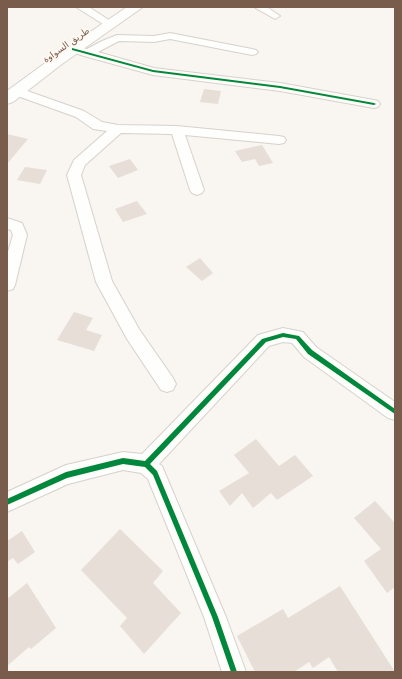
<svg xmlns="http://www.w3.org/2000/svg" width="402" height="679" font-family="'DejaVu Sans','Noto Sans Arabic',sans-serif">
	<style>
		.building { fill: #e6ded7 }
		.lines { fill: none; stroke-linecap: round; stroke-linejoin: round }
		.street-casing { stroke: #d7d1cb; stroke-width: 2 }
		.secondary-casing { stroke: #d9d2cb; stroke-width: 2 }
		.street { fill: #fefefd; fill-rule: evenodd }
		.secondary { fill: #fefefd; fill-rule: evenodd }
		.cycleway-casing { stroke: #fffaf3; stroke-width: 3 }
		.cycleway { fill: #00873e; fill-rule: evenodd }
		.labels { text-anchor: middle; dominant-baseline: central; stroke-width: 3.5; stroke-linejoin: round; paint-order: stroke }
		.far-street-label { font-size: 9px; fill: #7a5c4d; stroke: #fffaf3 }
	</style>
	<rect width="100%" height="100%" fill="#f9f5f0"/>
	<path class="building" d="M204,89L221,91L218,104L200,102Z
		M7,134L28,139L7,164Z
		M262,145L273,163L259,166L255,159L242,162L235,151Z
		M130,159L138,170L118,178L109,166Z
		M25,167L47,170L40,184L17,180Z
		M137,201L147,214L123,222L115,209Z
		M200,258L213,273L202,281L186,267Z
		M74,312L93,318L86,330L102,335L94,351L57,340Z
		M256,439L279,466L295,455L313,476L277,500L271,493L253,508L242,493L230,506L219,491L249,473L234,455Z
		M375,501L395,523V587L387,593L364,561L381,549L354,518Z
		M120,529L163,571L153,583L181,613L144,654L120,626L127,618L81,570Z
		M22,531L35,552L18,564L13,558L7,562V541Z
		M27,583L56,628L31,649L29,647L7,666V599Z
		M340,586L395,672H338L329,657L313,668L309,662L294,672H255L237,636L283,609L288,618Z"/>
	<g class="lines">
		<g class="street-casing">
			<path id="street" d="M76,7H89L115,24L110,27L106,26Z
				M254,7H267L280,16L275,19Z
				M170,33L252,49L256,50L258,52L256,54L252,55L170,39L154,42L119,41L98,52L154,68L280,83L374,100L378,101L380,104L378,107L374,108L280,91L153,75L84,56L69,51L67,49L69,47L73,46L87,49L102,41L117,35L154,36Z
				M16,87L84,111L102,122L118,125L177,126L279,136L284,137L286,140L284,143L279,144L185,135L204,190L202,193L197,195L192,193L190,190L172,134L121,133L85,165L81,175L112,281L139,329L173,378L176,384L173,390L167,392L161,390L127,339L96,282L67,175L74,160L107,131L93,129L76,117L12,94L10,91L12,88Z
				M7,218L22,223L27,235L15,285L13,289L7,291V255L13,235L11,230L7,229Z
				M283,328L303,332L316,347L395,402V420L388,418L304,357L292,343L283,342L269,346L159,464L162,466L226,617L246,672H222L204,617L148,479L141,473L123,470L68,484L7,512V492L66,465L123,452L142,454L258,335Z"/>
		</g>
		<g class="secondary-casing">
			<path id="secondary" d="M127,7H143L62,64L13,102L7,104V91L52,58Z"/>
		</g>
		<use href="#street" class="street"/>
		<use href="#secondary" class="secondary"/>
		<g class="cycleway-casing">
			<path id="cycleway" d="M72,48L153,70L280,86L374,103L376,104L374,105L280,88L153,72L72,50Z
				M283,333L299,336L312,350L395,409V414L308,354L296,339L283,337L266,342L150,464L157,471L218,617L237,672H231L212,617L153,475L145,467L123,464L67,478L7,505V499L66,472L123,458L145,461L262,339Z"/>
		</g>
		<use href="#cycleway" class="cycleway"/>
	</g>
	<g class="labels">
		<g class="far-street-label">
			<text transform="translate(66 45) rotate(-35)">طريق السواوة</text>
		</g>
	</g>
	<rect width="402" height="679" fill="none" stroke="#7a5c4d" stroke-width="16"/>
</svg>
